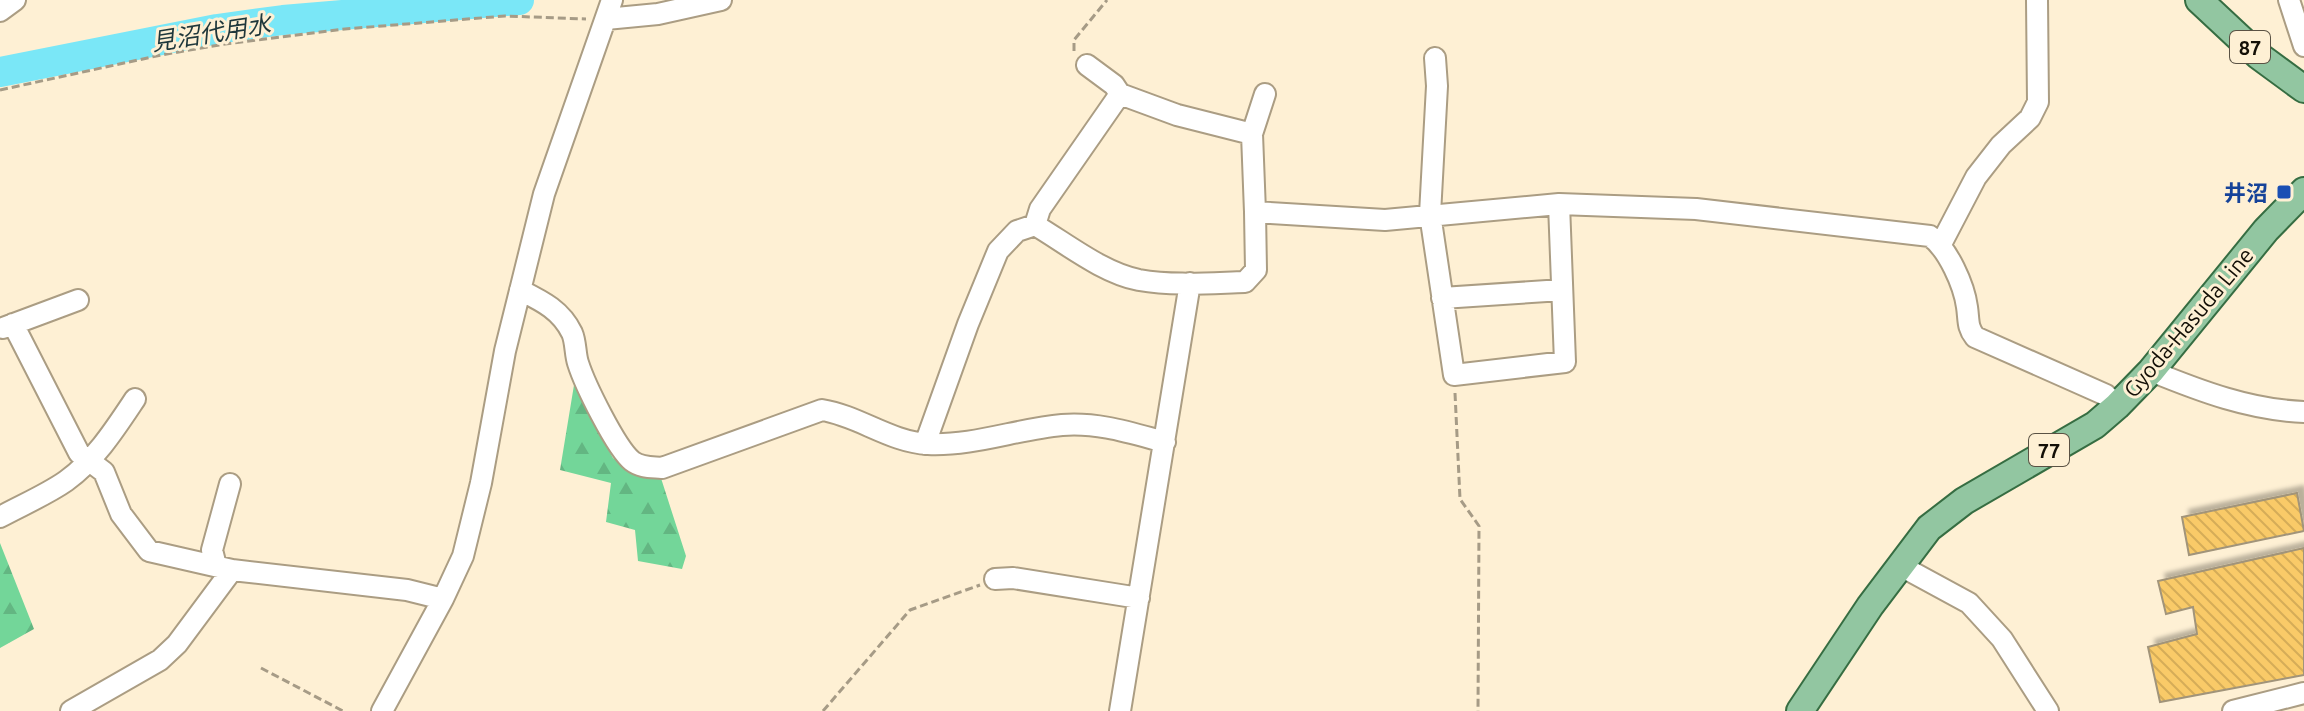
<svg xmlns="http://www.w3.org/2000/svg" width="2304" height="711" font-family="Ubuntu,'Noto Sans JP',sans-serif">
	<style>
		.forest { fill: url(#forest-firs) }
		.lines { fill: none; stroke-linecap: round; stroke-linejoin: round }
		.river { stroke: #7ae7f7; stroke-width: 30 }
		.building { fill: url(#building-back-hatch); stroke: #a1947a; stroke-width: 2; filter: url(#shadow) }
		.minor-casing { stroke: #ab9d83; stroke-width: 24 }
		.major-casing { stroke: #366d42; stroke-width: 30 }
		.path { stroke: #a69b86; stroke-width: 3; stroke-dasharray: 8 4; stroke-linecap: butt }
		.minor { stroke: #fff; stroke-width: 20 }
		.major { stroke: #92c6a1; stroke-width: 26 }
		.transit-dot { fill: #1a4fb4; stroke: #fef0d4; stroke-width: 3 }
		.labels { text-anchor: middle; dominant-baseline: central; stroke-width: 6; stroke-linejoin: round; paint-order: stroke }
		.shield { fill: #fef0d4; stroke: #5a5244; stroke-width: 2 }
		.shield-label { font-size: 20px; font-weight: bold; fill: #130f06 }
		.transit-label { font-size: 22px; font-weight: bold; fill: #164399; stroke: #fef0d4; text-anchor: end }
		.street-label { font-size: 22px; fill: #130f06; stroke: #fef0d4 }
		.water-label { font-size: 24px; font-style: italic; fill: #1e373b; stroke: #fef0d4 }
	</style>
	<defs>
		<pattern id="forest-firs" width="22" height="20" patternUnits="userSpaceOnUse" patternTransform="scale(2)"><rect width="22" height="20" fill="#73d699"/><path d="M5 1l3.5 6h-7zM16 11l3.5 6h-7z" fill="#63b682"/></pattern>
		<pattern id="building-back-hatch" width="6" height="6" patternUnits="userSpaceOnUse" patternTransform="scale(2)"><rect width="6" height="6" fill="#f9ca67"/><path d="M-1 5l2 2M0 0l6 6M5-1l2 2" fill="none" stroke="#d5ac58"/></pattern>
		<filter id="shadow"><feDropShadow dx="7" dy="-7" stdDeviation="2" flood-color="#0004"/></filter>
	</defs>
	<rect width="100%" height="100%" fill="#fef0d4"/>
	<path class="forest" d="M574,385L613,458L639,473L660,475L686,556L682,569L638,561L635,530L606,522L611,483L560,470Z
		M0,543L34,629L0,648Z"/>
	<g class="lines">
		<path class="river" d="M0,72L217,29L283,20L519,0"/>
	</g>
	<path class="building" d="M2297,493L2304,531L2189,555L2182,517Z
		M2304,548V675L2160,702L2148,647L2197,634L2193,607L2166,614L2158,581Z"/>
	<g class="lines">
		<g class="minor-casing">
			<path id="minor" d="M2289,0L2304,46
				M0,11L15,0
				M606,19L658,14L721,0
				M1435,58L1437,86L1430,214L1454,375L1565,362L1559,204
				M1087,65L1114,85L1120,94
				M1252,134L1265,94
				M1035,225C1067,244 1103,273 1139,280C1174,286 1210,283 1245,282L1256,270L1255,212L1385,220L1559,204L1696,209L1930,236C1948,249 1964,285 1967,307C1969,320 1967,327 1975,337L2106,395L2117,406
				M1941,244L1976,177L2001,145L2030,118L2038,102L2037,0
				M520,290C542,301 561,310 572,333C576,342 575,354 578,363C585,385 616,448 632,461C641,468 652,467 662,468L822,410C859,416 890,442 928,444C974,446 1017,429 1062,425C1098,422 1131,433 1165,442
				M1442,298L1562,290
				M13,324L79,453L104,472L121,514L149,551L232,570L407,590L443,599
				M3,328L78,300
				M2151,371C2200,391 2250,410 2304,412
				M925,444L968,324L998,251L1017,231L1035,225L1040,209L1120,94L1177,115L1252,134L1255,212
				M0,517C22,505 46,495 66,481C96,459 115,429 135,399
				M1899,565L1969,603L2002,639L2048,711
				M216,566L212,550L230,484
				M995,579L1013,578L1139,598
				M71,711L160,660L177,644L232,570
				M382,711L443,599L463,556L481,483L505,351L544,194L612,0
				M1120,711L1190,283
				M2233,711L2304,693"/>
		</g>
		<g class="major-casing">
			<path id="major" d="M2199,0L2259,56L2304,89
				M1800,711L1870,606L1929,528L1964,501L2095,425L2117,406L2151,371L2266,230L2304,191"/>
		</g>
		<path class="path" d="M1074,51V40L1107,0
			M0,90L161,55L225,44L345,29L505,16L586,19
			M1455,393L1460,499L1479,526L1478,711
			M261,668L343,711
			M823,711L910,610L980,585"/>
		<use href="#minor" class="minor"/>
		<use href="#major" class="major"/>
	</g>
	<rect class="transit-dot" x="2276" y="184" width="16" height="16" rx="4"/>
	<g class="labels">
		<g class="shield">
			<rect x="2230" y="31" width="40" height="32" rx="6"/>
			<rect x="2029" y="434" width="40" height="32" rx="6"/>
		</g>
		<g class="shield-label">
			<text x="2250" y="47">87</text>
			<text x="2049" y="450">77</text>
		</g>
		<g class="transit-label">
			<text x="2268" y="192">井沼</text>
		</g>
		<g class="street-label">
			<text transform="translate(2188 322) rotate(-50)">Gyoda-Hasuda Line</text>
		</g>
		<g class="water-label">
			<text transform="translate(211 33) rotate(-9)">見沼代用水</text>
		</g>
	</g>
</svg>
